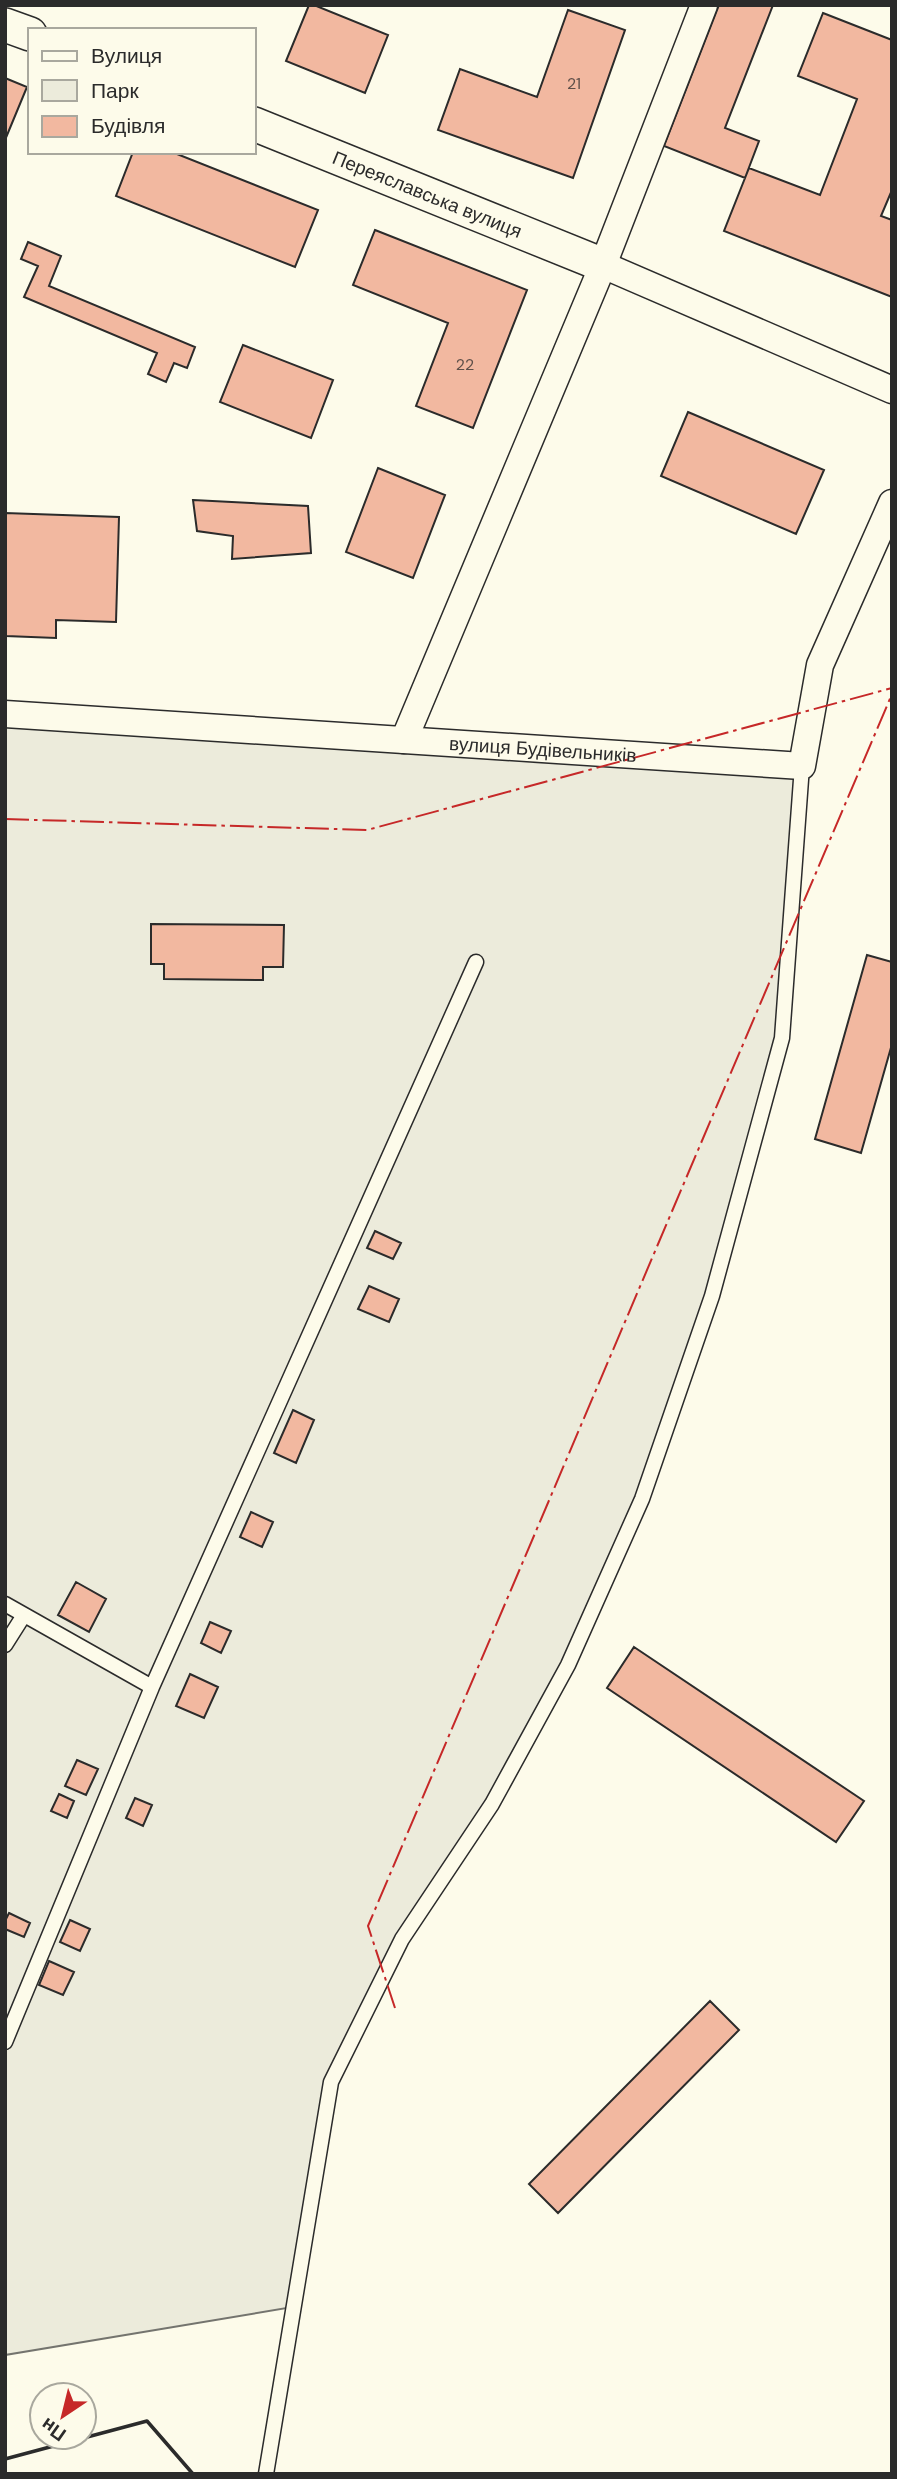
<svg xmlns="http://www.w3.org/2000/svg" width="897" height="2479" font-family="'DM Sans',sans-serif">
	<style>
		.green { fill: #ecebdb; stroke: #74746e; stroke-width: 2 }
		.building { fill: #f2b8a0; stroke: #2b2b2b; stroke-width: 2 }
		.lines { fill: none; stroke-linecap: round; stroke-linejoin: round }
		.service-casing { stroke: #2b2b2b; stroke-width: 17 }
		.minor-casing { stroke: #2b2b2b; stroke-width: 29 }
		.tertiary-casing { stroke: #2b2b2b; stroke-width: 36 }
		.service { stroke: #fdfbea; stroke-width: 14 }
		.minor { stroke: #fdfbea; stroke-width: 26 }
		.tertiary { stroke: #fdfbea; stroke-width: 33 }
		.wall { stroke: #2b2b2b; stroke-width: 3.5 }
		.power { stroke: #c62828; stroke-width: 2; stroke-dasharray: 24 5 3.5 5; stroke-linecap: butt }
		.labels { text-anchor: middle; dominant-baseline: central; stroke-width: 5; stroke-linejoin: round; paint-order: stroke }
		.number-label { font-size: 16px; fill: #5d4e48 }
		.street-label { font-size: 19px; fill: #2b2b2b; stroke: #fdfbea }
	</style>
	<rect width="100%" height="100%" fill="#fdfbea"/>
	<path class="green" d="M5,714L802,766L782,1038L712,1296L642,1499L568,1665L402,1939L331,2082L293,2307L5,2355Z"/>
	<path class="building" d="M309,5H314L388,35L365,93L286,61Z
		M719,5H773L725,128L759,141L745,178L664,146Z
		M568,10L625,30L573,178L438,130L460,69L537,97Z
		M823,13L892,40V190L881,216L892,220V297L724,231L749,168L820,195L857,99L798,76Z
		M5,78L27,87L5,140Z
		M133,152H172L318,210L295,267L116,196Z
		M375,230L527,290L473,428L416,406L448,323L353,285Z
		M28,242L61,256L49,286L195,347L187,368L174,363L166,382L148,374L157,353L24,297L38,266L21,259Z
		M243,345L333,380L311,438L220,402Z
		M688,412L824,470L796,534L661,476Z
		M378,468L445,495L413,578L346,552Z
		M193,500L308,506L311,553L232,559L233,536L197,531Z
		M5,513L119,517L116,622L56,620V638L6,636Z
		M151,924L284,925L283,967H263V980L164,979V964H151Z
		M867,955L892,962V1044L861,1153L815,1139Z
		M375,1231L401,1243L393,1259L367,1248Z
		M369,1286L399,1299L389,1322L358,1309Z
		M293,1410L314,1420L296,1463L274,1453Z
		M251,1512L273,1522L262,1547L240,1537Z
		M76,1582L106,1599L89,1632L58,1615Z
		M210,1622L231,1631L221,1653L201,1643Z
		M634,1647L864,1801L836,1842L607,1688Z
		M190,1674L218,1687L204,1718L176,1706Z
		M77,1760L98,1769L86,1795L65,1786Z
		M59,1794L74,1801L67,1818L51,1811Z
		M135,1798L152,1805L143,1826L126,1818Z
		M9,1913L30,1923L24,1937L5,1929V1921Z
		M70,1920L90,1929L80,1951L60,1942Z
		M49,1961L74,1972L63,1995L39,1985Z
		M710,2001L739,2030L558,2213L529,2184Z"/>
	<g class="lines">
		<g class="service-casing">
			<path id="service" d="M5,1604L152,1687
				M5,1645L24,1615
				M5,2042L152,1687L476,962
				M266,2474L331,2082L402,1939L492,1804L568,1665L642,1499L712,1296L782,1038L802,766"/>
		</g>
		<g class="minor-casing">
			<g id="minor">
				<path d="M603,265L892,390"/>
				<path id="s1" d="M5,714L802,766L820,665L892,503"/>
				<path d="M404,740L603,265L704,5"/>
			</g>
		</g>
		<g class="tertiary-casing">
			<g id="tertiary">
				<path d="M5,25L30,34"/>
				<path id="s2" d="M254,124L603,265"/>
			</g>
		</g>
		<use href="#service" class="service"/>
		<use href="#minor" class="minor"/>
		<use href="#tertiary" class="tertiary"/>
		<path class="wall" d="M5,2459L147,2421L193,2474"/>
		<path class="power" d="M5,819L367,830L892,688
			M395,2008L368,1926L892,694"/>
	</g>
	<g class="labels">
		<g class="number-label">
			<text x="574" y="83">21</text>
			<text x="465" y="364">22</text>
		</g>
		<g class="street-label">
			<text stroke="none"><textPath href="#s2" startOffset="187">Переяславська вулиця</textPath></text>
			<text stroke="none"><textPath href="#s1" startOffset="539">вулиця Будівельників</textPath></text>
		</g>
	</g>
	<rect width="897" height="2479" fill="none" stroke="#2b2b2b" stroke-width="14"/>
	<rect x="28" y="28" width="228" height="126" fill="#fdfbea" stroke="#a9a89e" stroke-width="2"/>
	<rect x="42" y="51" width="35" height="10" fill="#fdfbea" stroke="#a9a89e" stroke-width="2"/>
	<text x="91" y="63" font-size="21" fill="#2b2b2b">Вулиця</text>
	<rect x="42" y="80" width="35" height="21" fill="#ecebdb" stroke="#a9a89e" stroke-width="2"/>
	<text x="91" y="98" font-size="21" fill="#2b2b2b">Парк</text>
	<rect x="42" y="116" width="35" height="21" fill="#f2b8a0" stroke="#a9a89e" stroke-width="2"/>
	<text x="91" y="133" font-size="21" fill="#2b2b2b">Будівля</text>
	<g transform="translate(63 2416) rotate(215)"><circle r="33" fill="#fdfbea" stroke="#a9a89e" stroke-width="2"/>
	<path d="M0-5L12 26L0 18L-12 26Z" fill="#c62828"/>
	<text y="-10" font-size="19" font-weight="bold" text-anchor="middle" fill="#2b2b2b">Пн</text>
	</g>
</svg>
